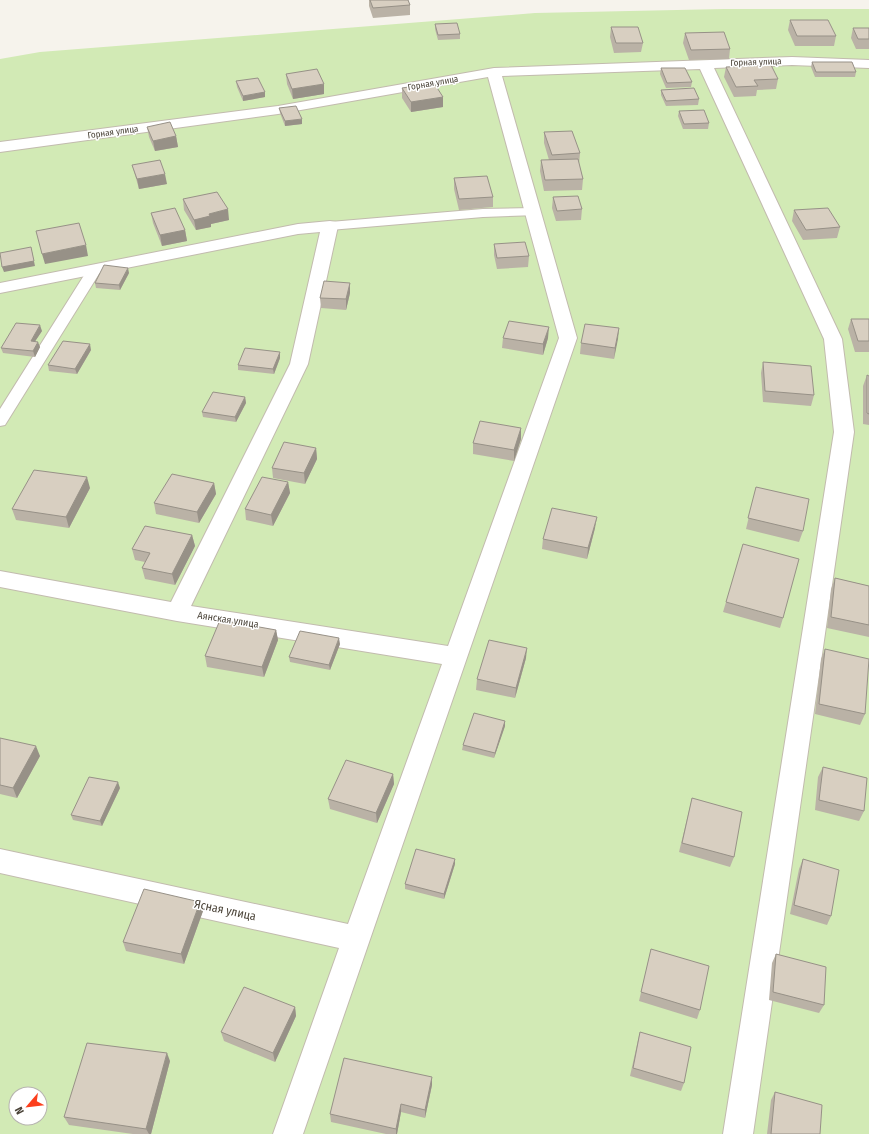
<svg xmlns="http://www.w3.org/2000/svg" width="869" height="1134" font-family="'Fira Sans Condensed',sans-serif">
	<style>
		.green { fill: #d2eab5; fill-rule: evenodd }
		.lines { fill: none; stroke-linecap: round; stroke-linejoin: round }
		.service-casing { stroke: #c2bbae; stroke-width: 2 }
		.minor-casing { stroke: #c2bbae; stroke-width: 2 }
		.service { fill: #fff; fill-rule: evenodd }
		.minor { fill: #fff; fill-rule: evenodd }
		.wall { fill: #bab2a6 }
		.shaded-wall { fill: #979187 }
		.building { fill: #d8cfc1; stroke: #979187 }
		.labels { text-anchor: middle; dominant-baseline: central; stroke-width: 3; stroke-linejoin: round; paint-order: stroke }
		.far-street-label { font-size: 9px; fill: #4b4439; stroke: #fff }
		.street-label { font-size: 10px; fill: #4b4439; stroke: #fff }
		.near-street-label { font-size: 12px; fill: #4b4439; stroke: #fff }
	</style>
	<rect width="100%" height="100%" fill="#f6f3ec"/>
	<path class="green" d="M724,9H869V1134H0V59L40,52L535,13ZM16,1094H40V1118H16Z"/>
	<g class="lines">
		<g class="service-casing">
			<path id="service" d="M533,208L538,209L539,212L538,215L483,217L330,230L325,229L324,226L325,223L330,222L483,209Z
				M95,265L100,266L102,269L5,425L0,426V409L88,269L90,266Z"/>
		</g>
		<g class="minor-casing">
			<path id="minor" d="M792,57L869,60V68L792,65L714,68L842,339L854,432L753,1134H723L834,432L824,339L700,69L502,76L577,338L303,1134H273L339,948L0,873V849L348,924L442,664L177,621L0,587V571L171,602L290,364L320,232L298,234L0,293V283L298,224L330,221L336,222L338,226L308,364L191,606L448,646L559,338L488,77L278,114L0,152V142L278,106L494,68Z"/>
		</g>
		<use href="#service" class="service"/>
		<use href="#minor" class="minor"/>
	</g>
	<path class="wall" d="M369,0H408L410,5V15L373,18L369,6Z
		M790,20L836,36L834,46H795L788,30Z
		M435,24L460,34V39L438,40L435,29Z
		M611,27L643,43L641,52L614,53L610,37Z
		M853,28H869V49H856L851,38Z
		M685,33L730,49L729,59L689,60L683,43Z
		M812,62L856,72L855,77H815L811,67Z
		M726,67L778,79L776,89L757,90L756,96L734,97L724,77Z
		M661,68L692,82L691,87L666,88L660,74Z
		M286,74L324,94L293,99L287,84Z
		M236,81L265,92V97L243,101L237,87Z
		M402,88L443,97V107L411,112L402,98Z
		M661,90L699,99L698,105L666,106L661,95Z
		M279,108L302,124L285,126L280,113Z
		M679,111L709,123L708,129H683L678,116Z
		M147,127L176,136L178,147L155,151L149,137Z
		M544,132L580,153L579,164L583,179L582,190L544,191L540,171L541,160H549L544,143Z
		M132,165L167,184L139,189L135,175Z
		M454,178L493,197V207L459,210L454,189Z
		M553,197L582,209L581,220L556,221L552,208Z
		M183,199L229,220L211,224V227L196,230L184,210Z
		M794,210L840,227L837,238L803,240L792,221Z
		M151,213L185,230L187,241L162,246L153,223Z
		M494,244L529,256L528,267L497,269L494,255Z
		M129,273L120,290L96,288L95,283Z
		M350,283V293L346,310L321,308L320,298Z
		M851,319H869V352H855L848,329Z
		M619,328L614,359L580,354L581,343Z
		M42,331L35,341L40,347L35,357L3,353L1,348Z
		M503,338H548L543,355L502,348Z
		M91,350L77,374L49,371L48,365Z
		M280,358L274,374L238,370V365Z
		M763,362L814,395L811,406L763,402L761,373Z
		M867,375L869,376V425L863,424V386Z
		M245,397L246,403L236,422L203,417L202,412Z
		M521,428V439L514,461L473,454V443Z
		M316,448L317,459L305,484L273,478L272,468Z
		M288,482L290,493L273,526L246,520L245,509Z
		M214,483L216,494L199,523L156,514L154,503Z
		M756,487L803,531L799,542L746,529Z
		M90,488L69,528L16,520L12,509Z
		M595,528L587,559L542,549L543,539Z
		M192,535L195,546L175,585L145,579L142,568L145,562L135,560L132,549Z
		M835,578L869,586V637L827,628L831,589Z
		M726,602L783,618L780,628L723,612Z
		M276,630L278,640L264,677L207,667L205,656Z
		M340,644L330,670L290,662L289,657Z
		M825,649L865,714L860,725L815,714L821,659Z
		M526,658L515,698L476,690L477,679Z
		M505,721V726L494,758L462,750L463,745Z
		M0,738L40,756L17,798L0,794Z
		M823,767L864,811L859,821L815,810L818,777Z
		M393,774L394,784L377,823L330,809L328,799Z
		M120,788L102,826L73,820L71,815Z
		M692,798L734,857L730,867L679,852Z
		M803,859L831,916L827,925L790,914L799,869Z
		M455,864L444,899L405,889V884Z
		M203,911L184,964L126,951L123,942Z
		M651,949L700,1010L697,1019L639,1001Z
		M776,954L824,1005L819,1013L769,1000L772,963Z
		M295,1007L296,1016L275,1062L224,1041L221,1032Z
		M640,1032L684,1083L681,1091L630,1076L638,1040Z
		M170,1061L151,1134H133L69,1125L64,1117Z
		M432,1085L425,1118L401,1112L397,1134H386L331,1122L330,1114Z
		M775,1092L820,1134H767L771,1100Z"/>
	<path class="shaded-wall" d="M324,84V94L293,99L292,89Z
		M265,92V97L243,101V96Z
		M443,97V107L411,112V102Z
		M302,119V124L285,126V121Z
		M176,136L178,147L155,151L153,141Z
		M165,174L167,184L139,189L137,179Z
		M228,209L229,220L211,224V227L196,230L194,220L209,214Z
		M185,230L187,241L162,246L160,235Z
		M86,245L88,256L45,264L42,254Z
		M31,247L35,266L4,272L2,267Z
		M128,268L129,273L120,290L119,285Z
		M350,283V293L346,310V299Z
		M40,325L42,331L32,346L31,341Z
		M549,327L548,338L543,355V344Z
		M619,328L618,339L614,359L615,348Z
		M38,342L40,347L35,357L33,351Z
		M90,344L91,350L77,374L75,369Z
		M280,352V358L274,374L273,369Z
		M245,397L246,403L236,422L235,417Z
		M521,428V439L514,461V450Z
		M316,448L317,459L305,484L304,473Z
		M87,477L90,488L69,528L66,517Z
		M288,482L290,493L273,526L271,515Z
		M214,483L216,494L199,523L197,512Z
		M597,517L595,528L587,559L588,548Z
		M192,535L195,546L175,585L172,574Z
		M276,630L278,640L264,677L262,667Z
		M339,638L340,644L330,670L329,665Z
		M527,648L526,658L515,698L516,688Z
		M505,721V726L494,758L495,753Z
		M36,746L40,756L17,798L13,788Z
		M393,774L394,784L377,823L376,813Z
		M118,782L120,788L102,826L100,821Z
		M455,859V864L444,899V894Z
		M200,902L203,911L184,964L181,954Z
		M295,1007L296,1016L275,1062L273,1053Z
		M167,1053L170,1061L151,1134H149L146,1129Z
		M432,1077V1085L425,1118V1110Z
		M401,1104V1112L397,1134H396V1129Z"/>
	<path class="building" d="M370,0H408L410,5L373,8Z
		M790,20H828L836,36H797Z
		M457,23L460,34L438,35L435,24Z
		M611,27H638L643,43H616Z
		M853,28H869V39H858Z
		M724,32L730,49L691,50L685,33Z
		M812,62H852L856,72H816Z
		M771,65L778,79L754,80L758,86L736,87L726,67Z
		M661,68H685L692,82L667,83Z
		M317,69L324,84L292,89L286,74Z
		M258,78L265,92L243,96L236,81Z
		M434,83L443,97L411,102L402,88Z
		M694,88L699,99L666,101L661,90Z
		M296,106L302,119L285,121L279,108Z
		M704,110L709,123L684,124L679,111Z
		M170,122L176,136L153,141L147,127Z
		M572,131L580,153L552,155L544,132Z
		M578,159L583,179L545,180L541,160Z
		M160,160L165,174L137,179L132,165Z
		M487,176L493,197L459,199L454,178Z
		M217,192L228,209L209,214L210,216L194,220L183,199Z
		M578,196L582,209L557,211L553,197Z
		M175,208L185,230L160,235L151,213Z
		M828,208L840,227L806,230L794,210Z
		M79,223L86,245L42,254L36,231Z
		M525,242L529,256L497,258L494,244Z
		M31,247L34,261L2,267L0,253Z
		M104,265L128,268L119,285L95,283Z
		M324,281L350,283L346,299L320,298Z
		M851,319H869V341H858Z
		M509,321L549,327L543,344L503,338Z
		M16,323L40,325L31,341L38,342L33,351L1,348Z
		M585,324L619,328L615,348L581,343Z
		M63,341L90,344L75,369L48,365Z
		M245,348L280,352L273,369L238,365Z
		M763,362L811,366L814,395L765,391Z
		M867,375L869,376V414L867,413Z
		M213,392L245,397L235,417L202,412Z
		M480,421L521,428L514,450L473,443Z
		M284,442L316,448L304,473L272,468Z
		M34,470L87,477L66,517L12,509Z
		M172,474L214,483L197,512L154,503Z
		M262,477L288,482L271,515L245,509Z
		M756,487L809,499L803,531L748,518Z
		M552,508L597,517L588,548L543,539Z
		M145,526L192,535L172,574L142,568L150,553L132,549Z
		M743,544L799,559L783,618L726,602Z
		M835,578L869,586V625L831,617Z
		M220,620L276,630L262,667L205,656Z
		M300,631L339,638L329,665L289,657Z
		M489,640L527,648L516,688L477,679Z
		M825,649L869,659L865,714L819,704Z
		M474,713L505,721L495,753L463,745Z
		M0,738L36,746L13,788L0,785Z
		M346,760L393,774L376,813L328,799Z
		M823,767L867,778L864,811L819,800Z
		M89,777L118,782L100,821L71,815Z
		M692,798L742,812L734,857L682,843Z
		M416,849L455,859L444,894L405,884Z
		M803,859L839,870L831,916L794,905Z
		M144,889L200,902L181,954L123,942Z
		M651,949L709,966L700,1010L641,992Z
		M776,954L826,967L824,1005L773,992Z
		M244,987L295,1007L273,1053L221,1032Z
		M640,1032L691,1047L684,1083L633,1068Z
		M87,1043L167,1053L146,1129L64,1117Z
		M344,1058L432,1077L425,1110L401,1104L396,1129L330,1114Z
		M775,1092L822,1105L820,1134H771Z"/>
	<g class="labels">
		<g class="far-street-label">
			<text transform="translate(756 62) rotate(-2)">Горная улица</text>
			<text transform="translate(433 83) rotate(-10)">Горная улица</text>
			<text transform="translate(113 132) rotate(-8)">Горная улица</text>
		</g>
		<g class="street-label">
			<text transform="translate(228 620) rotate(9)">Аянская улица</text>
		</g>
		<g class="near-street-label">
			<text transform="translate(225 910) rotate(12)">Ясная улица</text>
		</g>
	</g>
	<g transform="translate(28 1106) rotate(242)"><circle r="19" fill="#ffffff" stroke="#b7b4b0"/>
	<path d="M0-3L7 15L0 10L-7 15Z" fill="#fc3f1d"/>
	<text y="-6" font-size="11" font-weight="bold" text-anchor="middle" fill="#4b4439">N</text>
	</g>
</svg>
